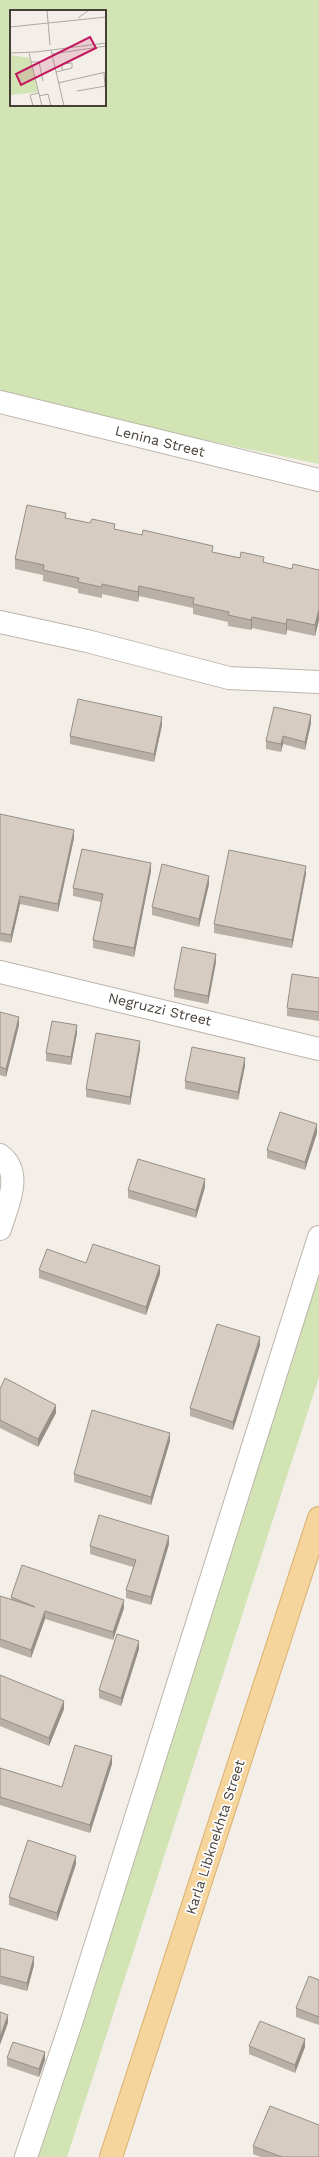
<svg xmlns="http://www.w3.org/2000/svg" width="319" height="2157" font-family="'Work Sans',sans-serif">
	<style>
		.green { fill: #d2e4b4; fill-rule: evenodd }
		.lines { fill: none; stroke-linecap: round; stroke-linejoin: round }
		.minor-casing { stroke: #bdb5ab; stroke-width: 24 }
		.major-casing { stroke: #dab06e; stroke-width: 24 }
		.minor { stroke: #fff; stroke-width: 22 }
		.major { stroke: #f6d59d; stroke-width: 22 }
		.wall { fill: #b8afa6 }
		.shaded-wall { fill: #968f87 }
		.building { fill: #d6ccc1; stroke: #968f87 }
		.labels { text-anchor: middle; dominant-baseline: central; stroke-width: 3.5; stroke-linejoin: round; paint-order: stroke }
		.street-label { font-size: 14px; fill: #453f37; stroke: #fff }
		.inset-road { fill: none; stroke: #ada8a1; stroke-width: 1 }
		.view { fill: #c2185b; fill-opacity: 0.15; stroke: #c2185b; stroke-width: 2 }
		.inset-edge { fill: none; stroke: #453f37; stroke-width: 2 }
	</style>
	<rect width="100%" height="100%" fill="#f3eee8"/>
	<path class="green" d="M0,0H319V464L0,397ZM11,11H105V105H11Z
		M319,1237V1377L67,2157H26Z"/>
	<g class="lines">
		<g class="minor-casing">
			<path id="minor" d="M0,402L319,480
				M0,622L87,641L229,678L319,682
				M0,972L319,1049
				M0,1155C24,1173 7,1206 0,1229
				M26,2157L72,2020L319,1237"/>
		</g>
		<g class="major-casing">
			<path id="major" d="M111,2157L319,1518"/>
		</g>
		<use href="#minor" class="minor"/>
		<use href="#major" class="major"/>
	</g>
	<path class="wall" d="M66,518L213,552L292,569L319,570V620L315,636L287,630L286,635L252,628L251,630L228,626V622L193,614V608L139,596L138,602L102,594V598L78,593V589L43,581V575L15,569V559Z
		M311,723L305,750L283,744L281,752L266,749V741Z
		M162,725L154,762L70,744V736Z
		M0,814L74,838L58,912L20,904L11,943L0,941Z
		M151,871L134,957L93,948V940L101,902L73,896V888Z
		M306,874L292,948L214,933V924Z
		M209,884L199,927L152,915V907Z
		M216,962L208,1004L174,997V989Z
		M319,978V1021L287,1016V1008Z
		M0,1012L19,1025L6,1077L0,1075Z
		M77,1033L71,1065L46,1061V1053Z
		M140,1049L130,1105L86,1097V1089Z
		M245,1066L238,1100L185,1089V1081Z
		M317,1133L305,1170L267,1158V1150Z
		M205,1187L196,1218L128,1198V1190Z
		M39,1270L160,1274L146,1315L39,1278Z
		M260,1345L233,1430L190,1416V1408Z
		M0,1389L56,1413L38,1447L0,1428Z
		M170,1441L151,1505L74,1482V1474Z
		M169,1544L151,1605L126,1598V1590L133,1567L90,1554V1546Z
		M0,1596L11,1599V1597L124,1608L113,1640L45,1619L31,1658L0,1647Z
		M139,1649L121,1706L99,1698V1690Z
		M0,1675L64,1709L49,1746L0,1726Z
		M112,1764L90,1833L0,1805V1768L62,1787Z
		M76,1864L57,1921L9,1905V1897Z
		M0,1948L34,1965L27,1991L0,1984Z
		M319,1980V2025L296,2017V2008Z
		M249,2046L305,2047L295,2073L249,2054Z
		M7,2058L45,2060L39,2077L7,2066Z
		M253,2146L319,2157H261L253,2154Z"/>
	<path class="shaded-wall" d="M139,586V596L138,602V592Z
		M319,609V620L315,636V625Z
		M252,617V628L251,630V620Z
		M287,619V630L286,635V624Z
		M311,715V723L305,750V742Z
		M162,717V725L154,762V754Z
		M283,736V744L281,752V744Z
		M74,830V838L58,912V904Z
		M151,863V871L134,957V948Z
		M306,866V874L292,948V940Z
		M209,876V884L199,927V919Z
		M20,896V904L11,943V935Z
		M216,954V962L208,1004V996Z
		M19,1017V1025L6,1077V1069Z
		M77,1025V1033L71,1065V1057Z
		M140,1041V1049L130,1105V1097Z
		M245,1058V1066L238,1100V1092Z
		M317,1124V1133L305,1170V1162Z
		M205,1179V1187L196,1218V1210Z
		M160,1266V1274L146,1315V1307Z
		M260,1337V1345L233,1430V1422Z
		M56,1405V1413L38,1447V1439Z
		M170,1433V1441L151,1505V1497Z
		M169,1536V1544L151,1605V1597Z
		M124,1600V1608L113,1640V1632Z
		M45,1611V1619L31,1658V1650Z
		M139,1641V1649L121,1706V1698Z
		M64,1701V1709L49,1746V1738Z
		M112,1756V1764L90,1833V1825Z
		M76,1856V1864L57,1921V1913Z
		M34,1957V1965L27,1991V1983Z
		M8,2015V2023L0,2045V2037Z
		M305,2039V2047L295,2073V2065Z
		M45,2052V2060L39,2077V2069Z"/>
	<path class="building" d="M27,505L66,513L65,518L90,523L92,519L115,524L114,529L142,535L143,530L213,546L212,552L240,558L241,552L264,557L263,562L292,569L293,564L319,570V609L315,625L287,619L286,624L252,617L251,620L228,615L229,612L193,604L194,598L139,586L138,592L102,584V587L78,582L79,578L43,570L44,565L15,559Z
		M78,699L162,717L154,754L70,736Z
		M274,707L311,715L305,742L283,736L281,744L266,741Z
		M0,814L74,830L58,904L20,896L11,935L0,933Z
		M82,849L151,863L134,948L93,940L103,894L73,888Z
		M229,850L306,866L292,940L214,924Z
		M162,864L209,876L199,919L152,907Z
		M182,947L216,954L208,996L174,989Z
		M292,974L319,978V1012L287,1008Z
		M0,1012L19,1017L6,1069L0,1067Z
		M52,1021L77,1025L71,1057L46,1053Z
		M96,1033L140,1041L130,1097L86,1089Z
		M192,1047L245,1058L238,1092L185,1081Z
		M280,1112L317,1124L305,1162L267,1150Z
		M138,1159L205,1179L196,1210L128,1190Z
		M93,1244L160,1266L146,1307L39,1270L47,1249L86,1263Z
		M217,1324L260,1337L233,1422L190,1408Z
		M5,1378L56,1405L38,1439L0,1420V1389Z
		M92,1410L170,1433L151,1497L74,1474Z
		M99,1515L169,1536L151,1597L126,1590L136,1560L90,1546Z
		M22,1565L124,1600L113,1632L45,1611L31,1650L0,1639V1596L35,1607L11,1597Z
		M117,1634L139,1641L121,1698L99,1690Z
		M0,1675L64,1701L49,1738L0,1718Z
		M75,1745L112,1756L90,1825L0,1797V1768L62,1787Z
		M28,1840L76,1856L57,1913L9,1897Z
		M0,1948L34,1957L27,1983L0,1976Z
		M309,1976L319,1980V2017L296,2008Z
		M0,2012L8,2015L0,2037Z
		M260,2021L305,2039L295,2065L249,2046Z
		M13,2042L45,2052L39,2069L7,2058Z
		M270,2106L319,2125V2157H282L253,2146Z"/>
	<g class="labels">
		<g class="street-label">
			<text transform="translate(160 441) rotate(14)">Lenina Street</text>
			<text transform="translate(160 1009) rotate(13)">Negruzzi Street</text>
			<text transform="translate(215 1837) rotate(-72)">Karla Libknekhta Street</text>
		</g>
	</g>
	<g transform="translate(10 10)">
		<rect width="96" height="96" fill="#f3eee8"/>
		<path d="M0,45L20,48L28,82L0,85Z" fill="#d2e4b4"/>
		<path class="inset-road" d="M37,0L40,35M68,8L79,0M0,17L96,7M41,40L54,96M0,43L26,42L96,33M19,43L32,96M42,44L96,36M22,52H29L33,71M46,62L62,58V53L52,54V60M94,63L95,76M48,73L96,62M67,81L96,76M29,86L38,84L41,96M23,96L20,85L29,83"/>
		<path class="view" d="M80,27L86,38L11,75L6,64Z"/>
		<rect width="96" height="96" class="inset-edge"/>
	</g>
</svg>
